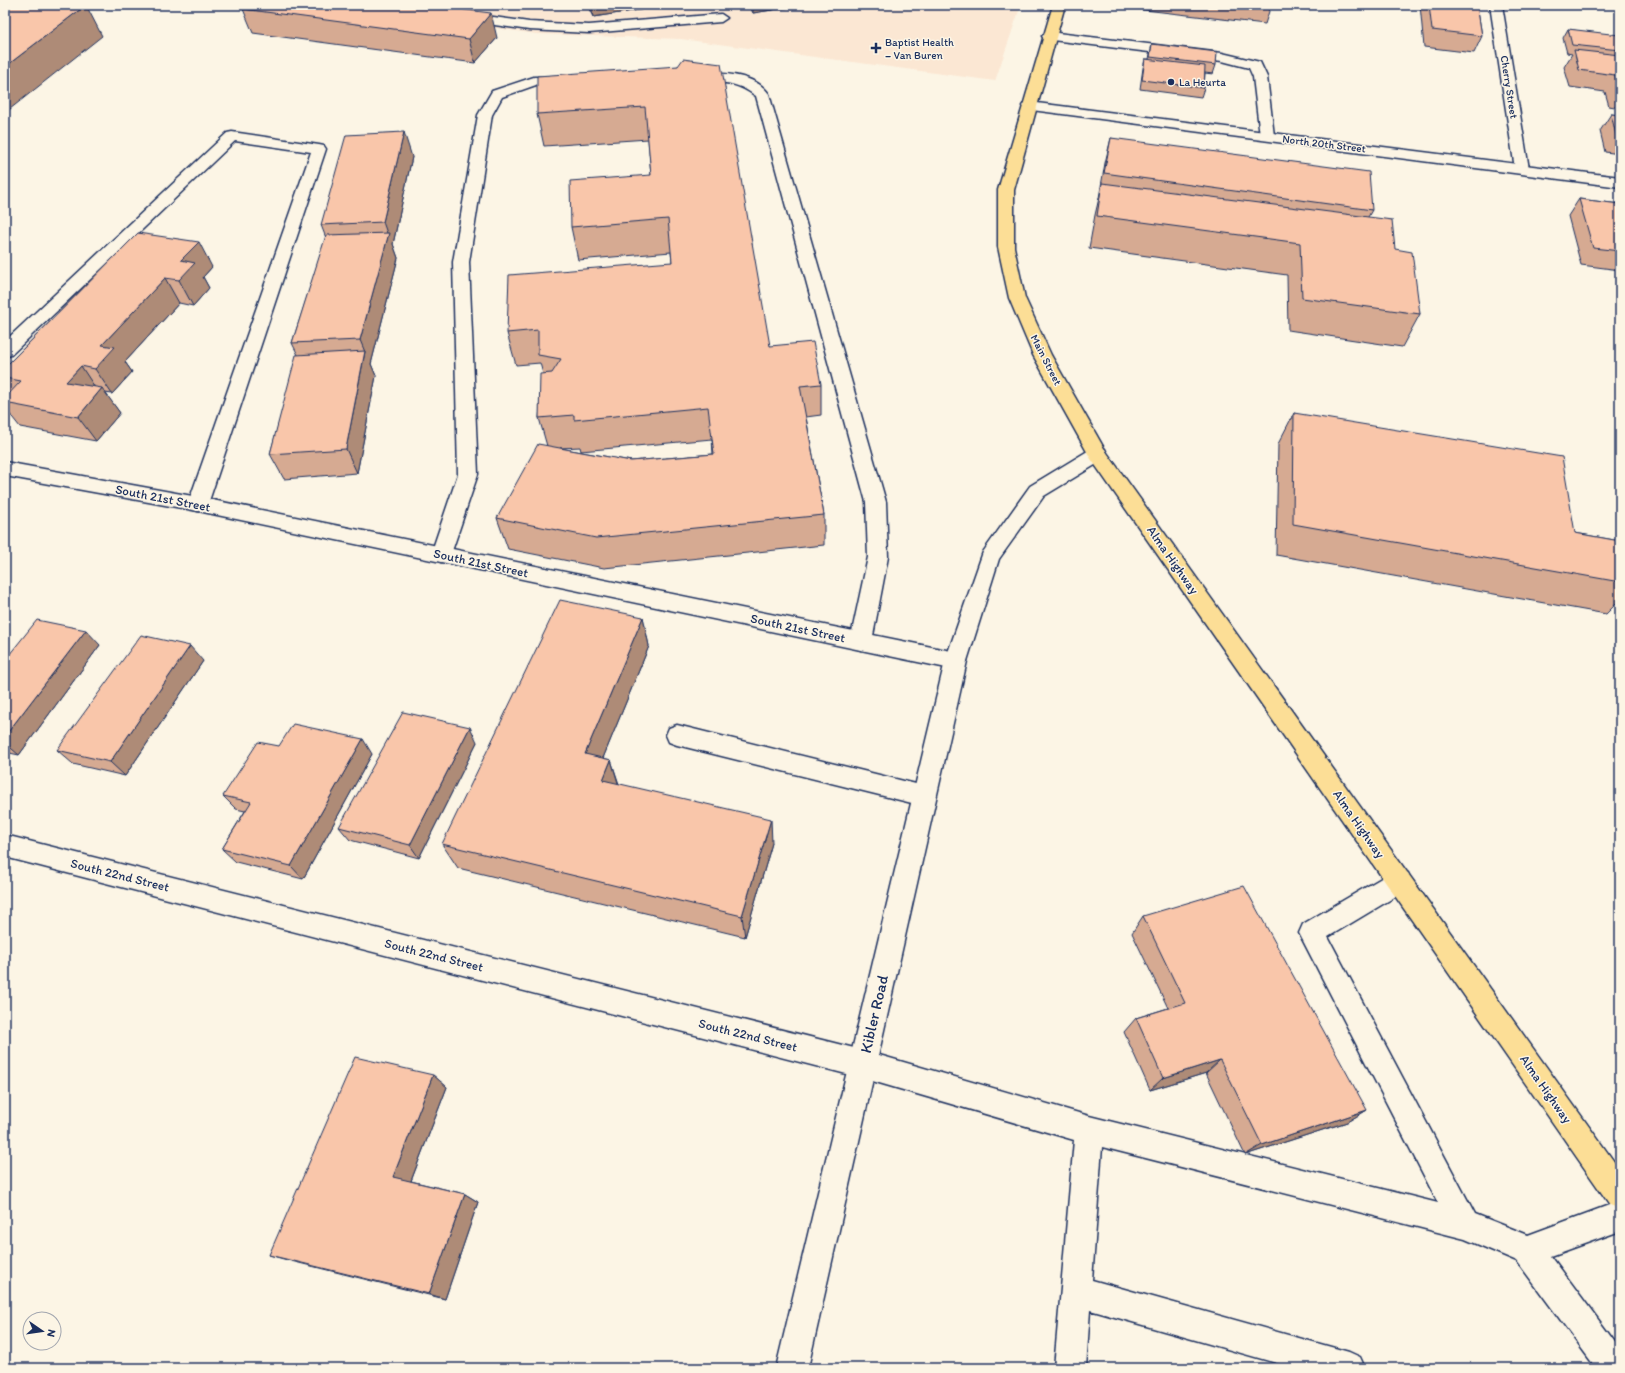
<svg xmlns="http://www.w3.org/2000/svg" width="1625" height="1373" font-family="Itim,sans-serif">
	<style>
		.built { fill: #fbe7d3 }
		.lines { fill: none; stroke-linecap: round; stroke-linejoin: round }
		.service-casing { stroke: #1b2f5e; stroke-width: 3 }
		.minor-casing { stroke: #1b2f5e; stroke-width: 3 }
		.tertiary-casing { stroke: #1b2f5e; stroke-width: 3 }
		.secondary-casing { stroke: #1b2f5e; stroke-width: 3 }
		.primary-casing { stroke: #1b2f5e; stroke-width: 3 }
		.service { fill: #fcf5e5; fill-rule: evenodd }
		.minor { fill: #fcf5e5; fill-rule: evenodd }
		.tertiary { fill: #fcf5e5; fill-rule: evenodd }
		.secondary { fill: #fcf5e5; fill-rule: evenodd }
		.primary { fill: #fcde96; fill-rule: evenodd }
		.wall { fill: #d6aa92; stroke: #1b2f5e; fill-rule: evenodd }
		.shaded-wall { fill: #ae8b77; stroke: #1b2f5e }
		.building { fill: #f9c6aa; stroke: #1b2f5e }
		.poi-dot { fill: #1b2f5e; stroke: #fcf5e5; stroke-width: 1.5 }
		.labels { text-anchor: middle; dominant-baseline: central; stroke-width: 3; stroke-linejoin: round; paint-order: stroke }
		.far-poi-label { font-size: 11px; fill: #1b2f5e; stroke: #fcf5e5; text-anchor: start }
		.far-street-label { font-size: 11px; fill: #1b2f5e; stroke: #fcf5e5 }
		.street-label { font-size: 13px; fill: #1b2f5e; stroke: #fcf5e5 }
		.near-street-label { font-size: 16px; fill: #1b2f5e; stroke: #fcf5e5 }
	</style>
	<rect width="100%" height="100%" fill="#fcf5e5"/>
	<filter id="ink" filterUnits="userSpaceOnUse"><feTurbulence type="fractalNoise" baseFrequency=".025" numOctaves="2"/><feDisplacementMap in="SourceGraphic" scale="8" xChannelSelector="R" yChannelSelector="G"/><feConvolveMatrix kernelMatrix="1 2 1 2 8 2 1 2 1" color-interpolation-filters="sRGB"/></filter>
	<g filter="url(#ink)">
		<path class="built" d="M333,5H1021L995,81L681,39L536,34Z"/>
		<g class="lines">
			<g class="service-casing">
				<path id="service" d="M465,13L529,22L589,25L721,14L727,18L721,22L589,33L529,30L460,20L459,17L460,14Z
					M1049,32L1222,53L1260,62L1267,77L1274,136L1272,139H1262L1260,136L1253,77L1249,68L1222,61L1044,39L1042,36Z
					M694,73C717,73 754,72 769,94L886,502L888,557L872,641L869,647L861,650L853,647L850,641L868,557L866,502L756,96C727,75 717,87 689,80L687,77L689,74Z
					M568,76L573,77L575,80L573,83L536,85L502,97L492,115L469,262L478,474L451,554L448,559L441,562L434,559L431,554L458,474L453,262L478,115L492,91L534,77Z
					M232,132L319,145L324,146L326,149L208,504L205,509L198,511L191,509L188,504L311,152L235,141L11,355L5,357V341L227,133Z
					M677,725L924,786L932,789L936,796L932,803L924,806L677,745L669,742L666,735L669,728Z
					M1399,870L1408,873L1411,881L1408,889L1328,937L1475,1214L1528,1235L1620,1201V1231L1551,1256L1620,1349V1368H1596L1517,1261L1465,1239L1102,1147L1092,1280L1349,1352L1360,1357L1365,1368H1294L1090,1310L1086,1368H1054L1074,1140L862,1078L852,1074L848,1064L852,1054L862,1050L1089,1116L1438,1203L1299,933L1303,924L1390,873Z"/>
			</g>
			<g class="minor-casing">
				<path id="minor" d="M1490,5H1502L1529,169L1527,172H1517L1515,169Z
					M5,462L198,497L956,652L964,655L967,661L964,667L956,670L198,511L5,476Z
					M5,835L862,1050L872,1054L876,1064L872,1074L862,1078L5,857Z"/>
			</g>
			<g class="tertiary-casing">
				<path id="tertiary" d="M1029,102L1620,177V187L1024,109L1022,106L1024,103Z"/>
			</g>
			<g class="secondary-casing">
				<path id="secondary" d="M1098,447L1105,449L1107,454L1105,459L1044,496L999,559L967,661L808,1368H776L945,661L983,552L1030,486L1091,449Z"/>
			</g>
			<g class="primary-casing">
				<path id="primary" d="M1053,5H1065L1014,190V247L1025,298L1051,355L1105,450L1620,1170V1209L1610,1205L1091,459L1033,355L1009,298L998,247V190Z"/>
			</g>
			<use href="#service" class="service"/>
			<use href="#minor" class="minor"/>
			<use href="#tertiary" class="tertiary"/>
			<use href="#secondary" class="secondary"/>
			<use href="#primary" class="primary"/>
		</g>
		<path class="wall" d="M587,5H672L593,17Z
			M749,5H797V6L753,13Z
			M1120,5H1271L1265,24L1119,7Z
			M1420,5H1477L1482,36L1474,53L1424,47Z
			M243,9L497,38L475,63L253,33Z
			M1568,29L1620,38V108L1609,106L1605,92L1570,87L1564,67L1572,54L1567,53L1563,38Z
			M1152,44L1216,65L1213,74L1205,73L1204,88L1201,97L1140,89L1143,68L1145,59H1149Z
			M678,66L770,346L821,384V415L806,417L824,515V545L604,568L508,549L497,518L547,446L539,418L543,374L540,363L516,365L507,333L672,262L671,252L578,260L571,227L651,175L648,139L544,146L537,114ZM712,439L713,454L631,461L560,448L580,447L581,451Z
			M1611,114L1620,115V154L1605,152L1600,131Z
			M1111,138L1372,210L1368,217L1395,249L1420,314L1402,347L1288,330L1287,275L1089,248L1095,215L1099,198L1105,163Z
			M412,157L393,244L398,258L371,364L376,376L357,473L284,479L270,454L298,355L292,343L326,238L321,225Z
			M1579,199L1620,204V270L1581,265L1568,216Z
			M138,233L212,267L203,277L209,288L193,306L179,303L125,362L132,372L112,394L105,393L120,413L96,441L20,427L5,408V398L9,393L5,388V367Z
			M1294,413L1575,533L1620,541V600L1606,614L1276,555L1278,444Z
			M643,617L649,646L603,758L611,760L619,784L772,843L745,937L458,868L442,844Z
			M100,645L19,755L5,752V660Z
			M203,661L125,776L73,764L57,750Z
			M477,742L419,858L350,840L339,827Z
			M279,746L372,754L303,879L236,862L222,849L245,811L236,809L223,796Z
			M1143,916L1367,1110L1347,1122L1245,1155L1206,1073L1150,1090L1124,1032L1136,1018L1168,1008L1132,933Z
			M433,1075L447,1087L411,1181L465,1194L478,1202L445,1299L291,1261L269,1255Z"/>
		<path class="shaded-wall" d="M86,5L102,36L5,113V67Z
			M591,5H672L593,17Z
			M753,5H797V6L753,13Z
			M491,13L497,38L475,63L469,39Z
			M404,132L412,157L393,244L398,258L371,364L376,376L357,473L346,449L365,352L360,340L388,236L383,222Z
			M199,242L212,267L203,277L209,288L193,306L179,280L181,260Z
			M165,278L179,303L125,362L132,372L112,394L95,369L102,345Z
			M81,366L98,392L66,382Z
			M102,388L120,413L96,441L78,417Z
			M643,617L649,646L594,780L585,754Z
			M86,630L100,645L19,755L5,743V736Z
			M190,646L203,661L125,776L110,762Z
			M470,727L477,742L419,858L410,845Z
			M363,739L372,754L303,879L291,866Z
			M611,760L619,786L603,780Z
			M771,819L772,843L745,937L742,916Z
			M1220,1060L1206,1073L1150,1090L1163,1078Z
			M433,1075L447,1087L409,1186L393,1177Z
			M1367,1110L1347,1122L1245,1155L1262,1145Z
			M465,1194L478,1202L445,1299L429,1294Z"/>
		<path class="building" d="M5,5H86L5,67Z
			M247,5H426L491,13L469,39L243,9Z
			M1429,5H1477L1482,36L1432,30Z
			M1568,29L1619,35L1620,38V50L1572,45Z
			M1152,44L1217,52L1216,65L1150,57Z
			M1574,50L1620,55V89H1619L1615,75L1579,70Z
			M683,59L721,64L770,346L813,342L821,384L800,386L824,515L596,538L497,518L538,444L631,461L714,454L708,407L574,420V415L539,418L540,374L552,373L561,359L538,355V330L507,333L509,275L672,262L668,219L571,227L570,181L651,175L645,107L537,114V76L678,66Z
			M1145,59L1205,66L1204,88L1142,80Z
			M1611,114L1620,115V136L1616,135Z
			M404,132L383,222L321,225L346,135Z
			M1111,138L1369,172L1372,210L1104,173Z
			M1102,183L1392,220L1395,249L1412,252L1420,314L1302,298L1300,243L1097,216Z
			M1579,199L1620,204V251L1593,248Z
			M138,233L199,242L181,260L195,263L179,280L165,278L102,345L115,347L95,369L81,366L66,382L102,388L78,417L5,403V398L21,381L5,378V367Z
			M389,233L360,340L292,343L326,235Z
			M365,351L346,449L270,454L296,355Z
			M1294,413L1562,457L1575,533L1620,541V582L1293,524Z
			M560,600L643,617L585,754L611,760L603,780L771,819L742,916L442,844Z
			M37,620L86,630L5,736V660Z
			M141,635L190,646L110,762L57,750Z
			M403,712L470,727L410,845L339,827Z
			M293,724L363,739L291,866L222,849L251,802L223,796L258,742L279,746Z
			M1244,886L1367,1110L1262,1145L1220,1060L1163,1078L1136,1018L1185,1003L1143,916Z
			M355,1057L433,1075L393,1177L465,1194L429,1294L269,1255Z"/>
	</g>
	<g class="poi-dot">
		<path d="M874 42h4v4h4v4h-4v4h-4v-4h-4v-4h4z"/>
		<circle cx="1171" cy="82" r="4"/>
	</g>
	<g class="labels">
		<g class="far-poi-label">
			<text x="885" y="42">Baptist Health<tspan x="885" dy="13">– Van Buren</tspan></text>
			<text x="1179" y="82">La Heurta</text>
		</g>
		<g class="far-street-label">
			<text transform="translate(1509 87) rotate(81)">Cherry Street</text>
			<text transform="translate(1324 144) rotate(7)">North 20th Street</text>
			<text transform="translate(1046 360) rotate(63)">Main Street</text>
		</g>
		<g class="street-label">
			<text transform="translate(163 498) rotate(11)">South 21st Street</text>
			<text transform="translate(1173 560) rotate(55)">Alma Highway</text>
			<text transform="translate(481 563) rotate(12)">South 21st Street</text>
			<text transform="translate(798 628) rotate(12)">South 21st Street</text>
			<text transform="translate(1359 824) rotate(55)">Alma Highway</text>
			<text transform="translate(120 875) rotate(14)">South 22nd Street</text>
			<text transform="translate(434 955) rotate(14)">South 22nd Street</text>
			<text transform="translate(748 1035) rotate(14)">South 22nd Street</text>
			<text transform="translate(1546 1089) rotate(55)">Alma Highway</text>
		</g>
		<g class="near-street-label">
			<text transform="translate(874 1014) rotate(-77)">Kibler Road</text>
		</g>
	</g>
	<rect width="1625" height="1373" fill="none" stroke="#fcf5e5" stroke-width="20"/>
	<rect x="10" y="10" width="1605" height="1353" fill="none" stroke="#1b2f5e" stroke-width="1.5" filter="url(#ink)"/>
	<g transform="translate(42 1331) rotate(103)"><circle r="19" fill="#fcf5e5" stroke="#a2a6af"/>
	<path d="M0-3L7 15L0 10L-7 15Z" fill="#1b2f5e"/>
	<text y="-6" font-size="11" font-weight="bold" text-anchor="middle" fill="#1b2f5e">N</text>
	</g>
</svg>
